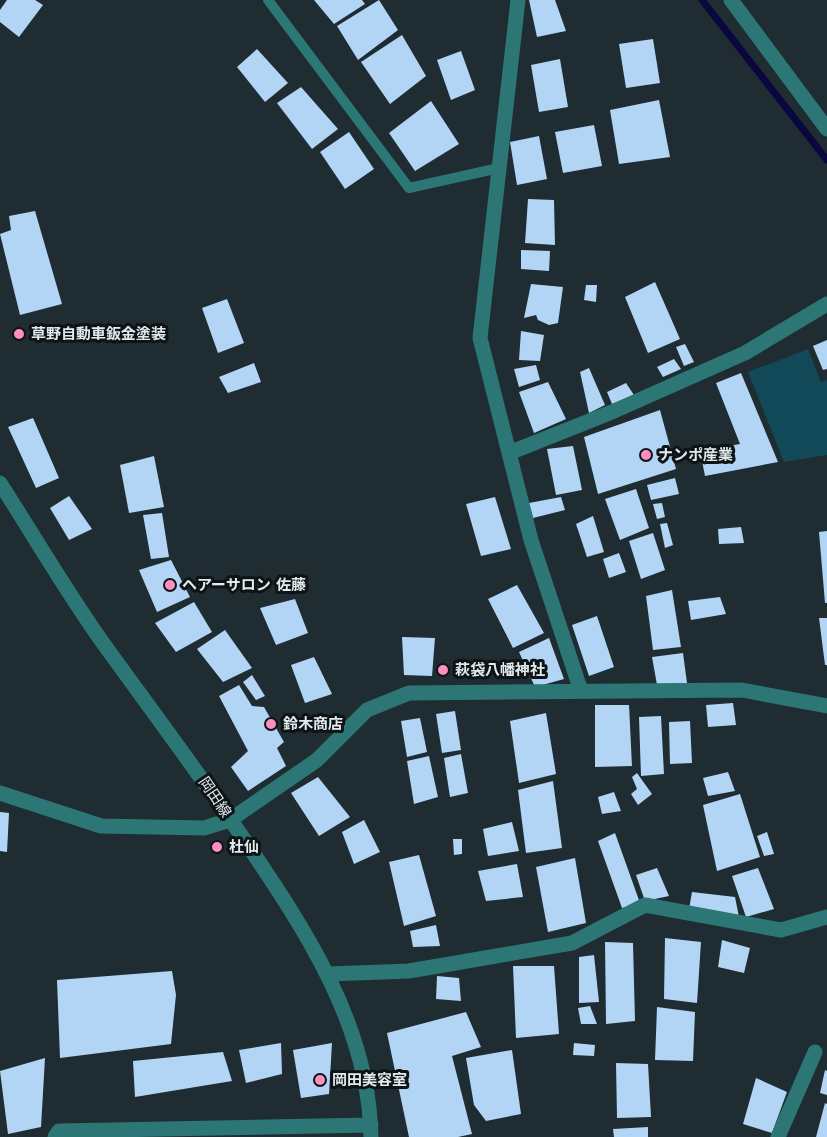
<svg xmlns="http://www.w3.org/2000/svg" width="827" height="1137" font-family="'DejaVu Sans','Noto Sans JP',sans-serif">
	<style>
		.green { fill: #124958 }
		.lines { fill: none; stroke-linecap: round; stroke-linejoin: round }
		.stream { stroke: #0a073f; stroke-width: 7 }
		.building { fill: #b2d5f6 }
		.service { stroke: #2c7675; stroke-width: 10 }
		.minor { stroke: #2c7675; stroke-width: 15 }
		.tertiary { stroke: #2c7675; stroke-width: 15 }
		.poi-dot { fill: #fd8ebf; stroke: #0e1416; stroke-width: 2 }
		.labels { text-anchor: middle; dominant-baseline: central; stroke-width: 6; stroke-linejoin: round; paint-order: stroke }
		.poi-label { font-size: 15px; font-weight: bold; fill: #e2eaed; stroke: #0e1416; text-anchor: start }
		.street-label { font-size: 15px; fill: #e2eaed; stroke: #0e1416 }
	</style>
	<rect width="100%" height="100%" fill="#1f2c31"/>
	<path class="green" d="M808,349L821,382L827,380V455L784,462L748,372Z"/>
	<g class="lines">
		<path class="stream" d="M702,0L827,160"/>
	</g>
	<path class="building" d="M7,0H35L43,5L19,37L0,22V10Z
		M314,0H362L365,4L334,24Z
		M379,0L398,30L358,60L337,26Z
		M529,0H555L566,31L537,37Z
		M402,35L426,76L390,104L361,62Z
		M653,39L660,83L626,88L619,44Z
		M257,49L288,83L265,102L237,67Z
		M461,51L475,90L451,100L437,60Z
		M560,59L568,107L539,112L531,65Z
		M301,87L338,129L312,149L277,103Z
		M659,100L670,157L619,164L610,110Z
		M431,101L459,144L415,171L389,133Z
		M594,125L602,166L563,173L555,132Z
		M349,132L374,169L345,189L320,152Z
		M539,136L547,179L517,185L510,142Z
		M528,199L554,200L555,245L525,243Z
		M35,211L62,304L20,315L0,234L11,230L9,216Z
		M521,250L550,251L549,271L521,269Z
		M655,282L680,339L648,353L625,297Z
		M531,284L563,287L558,323L549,325L538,320L536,315L524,318Z
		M586,285H597L596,302L584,300Z
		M227,299L244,343L218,353L202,308Z
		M521,331L544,335L540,361L519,360Z
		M827,340V369L823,370L813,346Z
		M685,344L694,362L684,366L676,347Z
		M674,359L681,369L663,377L657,367Z
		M254,363L261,382L228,393L219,377Z
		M536,365L540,380L519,387L514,369Z
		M589,368L605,405L589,413L580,372Z
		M741,373L778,462L705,476L700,451L740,444L716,383Z
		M548,382L566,419L534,433L519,392Z
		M626,383L634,395L612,404L607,392Z
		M660,410L676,469L598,494L584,437Z
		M33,418L59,478L36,488L8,427Z
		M573,446L582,490L556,495L547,449Z
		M154,456L164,507L129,513L120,465Z
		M675,478L679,494L651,500L647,485Z
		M636,489L649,528L620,540L605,499Z
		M69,496L92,529L69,540L50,508Z
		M495,497L511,549L481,556L466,504Z
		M561,497L565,510L533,518L529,503Z
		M662,503L665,517L657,519L653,504Z
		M162,513L169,557L151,559L143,515Z
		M593,516L604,552L587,557L576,524Z
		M667,523L673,545L665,548L660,524Z
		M741,527L744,543L719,544L718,529Z
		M827,531V603H825L819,532Z
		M653,533L665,570L641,579L629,541Z
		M619,553L626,572L609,578L603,559Z
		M171,560L190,597L157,612L139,570Z
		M517,585L544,633L513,648L488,599Z
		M672,590L681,647L653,650L646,596Z
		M720,597L726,614L691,620L688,601Z
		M295,599L308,633L276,645L260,608Z
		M194,602L212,632L176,652L155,623Z
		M597,616L614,667L589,676L572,625Z
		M819,618H827V665H825Z
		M225,630L252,668L223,682L197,649Z
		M402,637L435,638L432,676L404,675Z
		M549,638L564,679L535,687L519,652Z
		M683,653L687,683L657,685L652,657Z
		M314,657L332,694L305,703L291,665Z
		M252,675L265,696L256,700L243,682Z
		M239,685L252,706L264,707L284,742L277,748L286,766L248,791L231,767L248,751L219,696Z
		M733,703L736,725L708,727L706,705Z
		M595,705H629L632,766L595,767Z
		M455,711L461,750L442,753L436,714Z
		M546,713L556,774L519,783L510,721Z
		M661,716L664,774L641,776L639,717Z
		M420,718L427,752L407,757L401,721Z
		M690,721L692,763L670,764L669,722Z
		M461,754L468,793L450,797L444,758Z
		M429,756L438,797L414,804L407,761Z
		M728,772L735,791L708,796L703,778Z
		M637,773L652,794L638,805L631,794L637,789L632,777Z
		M318,777L350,817L319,836L291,793Z
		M553,781L562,848L526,853L518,790Z
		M614,792L621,811L602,814L598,797Z
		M740,794L760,857L717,871L703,805Z
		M0,812L9,813L7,852L0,851Z
		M364,820L380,852L354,864L342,832Z
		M512,822L519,851L488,856L483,829Z
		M767,832L774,854L764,856L757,836Z
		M615,833L640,903L622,908L598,841Z
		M453,839H462V854L454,855Z
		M419,855L436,916L404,926L389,862Z
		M575,858L586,923L548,932L536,867Z
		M517,864L523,897L486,901L478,871Z
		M657,868L669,896L645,901L636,875Z
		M758,868L774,909L746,917L732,876Z
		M692,892L735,897L739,917L689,909Z
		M436,925L440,946L413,947L410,931Z
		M665,938L701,942L697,1003L664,999Z
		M722,940L750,948L744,973L718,967Z
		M605,942L633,943L635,1021L606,1024Z
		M594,955L599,1002L579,1003V957Z
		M513,966H554L559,1034L516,1038Z
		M172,971L176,995L171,1044L60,1058L57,980Z
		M437,976L459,978L461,1001L436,999Z
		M590,1006L597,1024H581L578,1008Z
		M657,1007L695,1012L693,1061L655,1060Z
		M466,1012L481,1047L452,1056L472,1134L458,1137H409L387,1033Z
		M281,1043L282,1074L246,1083L239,1050Z
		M332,1043L329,1094L301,1098L293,1050Z
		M574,1043L595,1045L594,1056L573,1055Z
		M512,1050L521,1114L486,1121L474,1105L466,1058Z
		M223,1052L232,1081L135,1097L133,1061Z
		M45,1058L41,1127L8,1134L0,1071Z
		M616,1063L648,1064L651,1117L617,1118Z
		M825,1070L827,1071V1095L820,1093Z
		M756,1078L787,1092L772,1133L743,1124Z
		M825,1103L827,1104V1137H816Z
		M648,1127V1137H614L613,1129Z"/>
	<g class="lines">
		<path class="service" d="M268,0L409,188L499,168"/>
		<path class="minor" d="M518,0L480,338L531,540L581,691
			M731,0L827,129
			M509,453L612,412L745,353L827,304
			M0,793L101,826L204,828L230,820L317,760L367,710L409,693L742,690L827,706
			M328,974L409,971L572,943L645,905L781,930L827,917
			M55,1137L59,1131L371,1125
			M778,1137L815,1052"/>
		<path class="tertiary" d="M0,483C34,536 66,591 103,643C150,708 198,772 243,838C304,928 369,1024 371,1137"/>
	</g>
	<g class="poi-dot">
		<circle cx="19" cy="334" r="6"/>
		<circle cx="646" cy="455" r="6"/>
		<circle cx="170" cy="585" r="6"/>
		<circle cx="443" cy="670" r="6"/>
		<circle cx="271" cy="724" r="6"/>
		<circle cx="217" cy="847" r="6"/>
		<circle cx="320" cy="1080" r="6"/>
	</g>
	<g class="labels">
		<g class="poi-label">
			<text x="31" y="334">草野自動車鈑金塗装</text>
			<text x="658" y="455">ナンポ産業</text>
			<text x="182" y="585">ヘアーサロン 佐藤</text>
			<text x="455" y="670">萩袋八幡神社</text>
			<text x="283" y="724">鈴木商店</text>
			<text x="229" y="847">杜仙</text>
			<text x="332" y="1080">岡田美容室</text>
		</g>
		<g class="street-label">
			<text transform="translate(215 797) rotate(56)">岡田線</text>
		</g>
	</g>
</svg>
